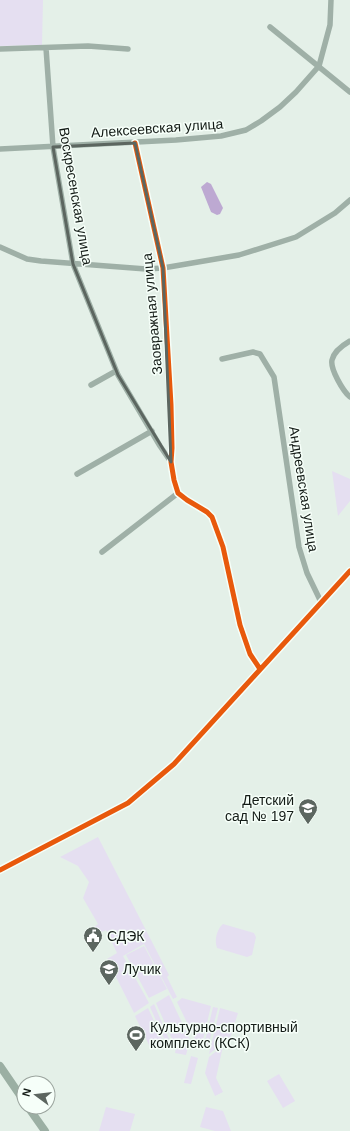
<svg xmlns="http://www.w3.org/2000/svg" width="350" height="1131" font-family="Arial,sans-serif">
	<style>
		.green { fill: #e5dff1 }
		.water { fill: #bda9d2 }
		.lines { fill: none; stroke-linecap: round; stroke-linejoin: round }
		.street { stroke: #9fb0a7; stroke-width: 5.5 }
		.secondary { stroke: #9bafa3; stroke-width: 8 }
		.cycleway-casing { stroke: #f6fff9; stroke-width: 8 }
		.cycleway { stroke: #e8590c; stroke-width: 5 }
		.marked { fill: none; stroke: #5c6660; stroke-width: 3; stroke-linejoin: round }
		.labels { text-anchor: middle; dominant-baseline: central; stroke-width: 3; stroke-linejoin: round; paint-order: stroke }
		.street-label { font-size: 14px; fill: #131b16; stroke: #f6fff9 }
		.poi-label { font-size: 14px; fill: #131b16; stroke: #f6fff9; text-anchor: start }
	</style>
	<rect width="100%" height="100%" fill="#e4f0e8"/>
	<path class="green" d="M0,0H43L42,45L0,46Z
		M332,471L350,479V501L338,516Z
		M98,837L169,975L167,977L177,997L173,999L144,944L123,956L149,1003L134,1013L107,959L117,953L106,930L90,938L87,932L98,924L83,898L89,882L78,866L60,857Z
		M223,924L254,933L256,937L252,955L247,957L217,948C214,940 217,929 223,924Z
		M144,946L167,989L149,998L126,955Z
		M169,995L190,1040L186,1055L175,1053L176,1048L156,1003Z
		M182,998L211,1006L203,1040L195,1039L177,1002Z
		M154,1004L169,1039L165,1041L150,1007Z
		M213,1007L218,1008L208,1046L204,1045Z
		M148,1008L164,1043L151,1049L135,1016Z
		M220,1008L238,1013L230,1038L209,1054Z
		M223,1046L216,1078L223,1092L215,1096L205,1073L209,1057Z
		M191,1056L198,1058L191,1084L184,1083Z
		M279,1074L295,1101L283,1108L267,1081Z
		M106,1107L135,1114L130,1131H99Z
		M206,1107L223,1111L231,1131H215L200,1127Z"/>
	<path class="water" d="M207,182L211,184L223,208L220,214L217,215L211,212L201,187Z"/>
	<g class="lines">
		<path class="street" d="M270,27L350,92
			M46,48L53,147L73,264L118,375L160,446L171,462
			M0,49L88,46L128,49
			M135,143L163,268L171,405L172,448L171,462L174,480L178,493L187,500L207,512L212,517L223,547L240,625L250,654L260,669
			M0,149L176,140L221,136L246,130L261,121L280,107L296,92L319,66L330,25L331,0
			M0,247L27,259L41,261L146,269L163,268L239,255L296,237L335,213L350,200
			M350,341C343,345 334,351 332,360C330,369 343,391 350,397
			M222,359L253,352L260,354L274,377L299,547L307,573L321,602
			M91,385L116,371
			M77,474L152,431
			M102,552L178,493
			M0,870L128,803L174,764L350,571"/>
		<path class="secondary" d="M0,1066L24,1101
			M28,1107L45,1131"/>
		<g class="cycleway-casing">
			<path id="cycleway" d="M135,143L163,268L171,405L172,448L171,462L174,480L178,493L187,500L207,512L212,517L223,547L240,625L250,654L260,669
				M0,870L128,803L174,764L350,571"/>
		</g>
		<use href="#cycleway" class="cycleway"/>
	</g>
	<path class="marked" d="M135,143L163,268L171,462L118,375L73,264L53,147Z"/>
	<defs>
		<g id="school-pin" transform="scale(1)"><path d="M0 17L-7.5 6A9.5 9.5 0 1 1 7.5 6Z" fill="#5c6660" stroke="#f6fff9"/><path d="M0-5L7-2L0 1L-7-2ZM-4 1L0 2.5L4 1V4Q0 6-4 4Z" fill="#fff"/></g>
		<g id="civic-pin" transform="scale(1)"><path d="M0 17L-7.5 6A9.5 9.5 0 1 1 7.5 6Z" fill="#5c6660" stroke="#f6fff9"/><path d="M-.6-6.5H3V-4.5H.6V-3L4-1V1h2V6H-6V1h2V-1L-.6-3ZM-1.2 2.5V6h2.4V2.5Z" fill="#fff"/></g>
		<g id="stadium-pin" transform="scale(1)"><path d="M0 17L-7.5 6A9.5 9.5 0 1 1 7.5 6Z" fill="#5c6660" stroke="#f6fff9"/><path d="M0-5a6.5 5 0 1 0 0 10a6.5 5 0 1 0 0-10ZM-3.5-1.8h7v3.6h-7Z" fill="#fff"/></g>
	</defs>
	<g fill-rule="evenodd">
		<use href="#school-pin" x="308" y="808"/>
		<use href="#civic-pin" x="93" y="936"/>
		<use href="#school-pin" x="109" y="969"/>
		<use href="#stadium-pin" x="136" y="1035"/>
	</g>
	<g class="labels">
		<g class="street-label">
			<text transform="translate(157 128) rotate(-4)">Алексеевская улица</text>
			<text transform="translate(76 196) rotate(80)">Воскресенская улица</text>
			<text transform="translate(152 314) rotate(-95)">Заовражная улица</text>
			<text transform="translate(304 489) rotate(81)">Андреевская улица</text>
		</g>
		<g class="poi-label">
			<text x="294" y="800" text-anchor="end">Детский<tspan x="294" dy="16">сад № 197</tspan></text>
			<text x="107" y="936">СДЭК</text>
			<text x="123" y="969">Лучик</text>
			<text x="150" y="1027">Культурно-спортивный<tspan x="150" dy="16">комплекс (КСК)</tspan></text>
		</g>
	</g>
	<g transform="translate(36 1095) rotate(285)"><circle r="19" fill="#f6fff9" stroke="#9ba49e"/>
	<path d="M0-3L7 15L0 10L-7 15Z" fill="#5c6660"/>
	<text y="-6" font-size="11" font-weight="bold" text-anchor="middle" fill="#131b16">N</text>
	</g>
</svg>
